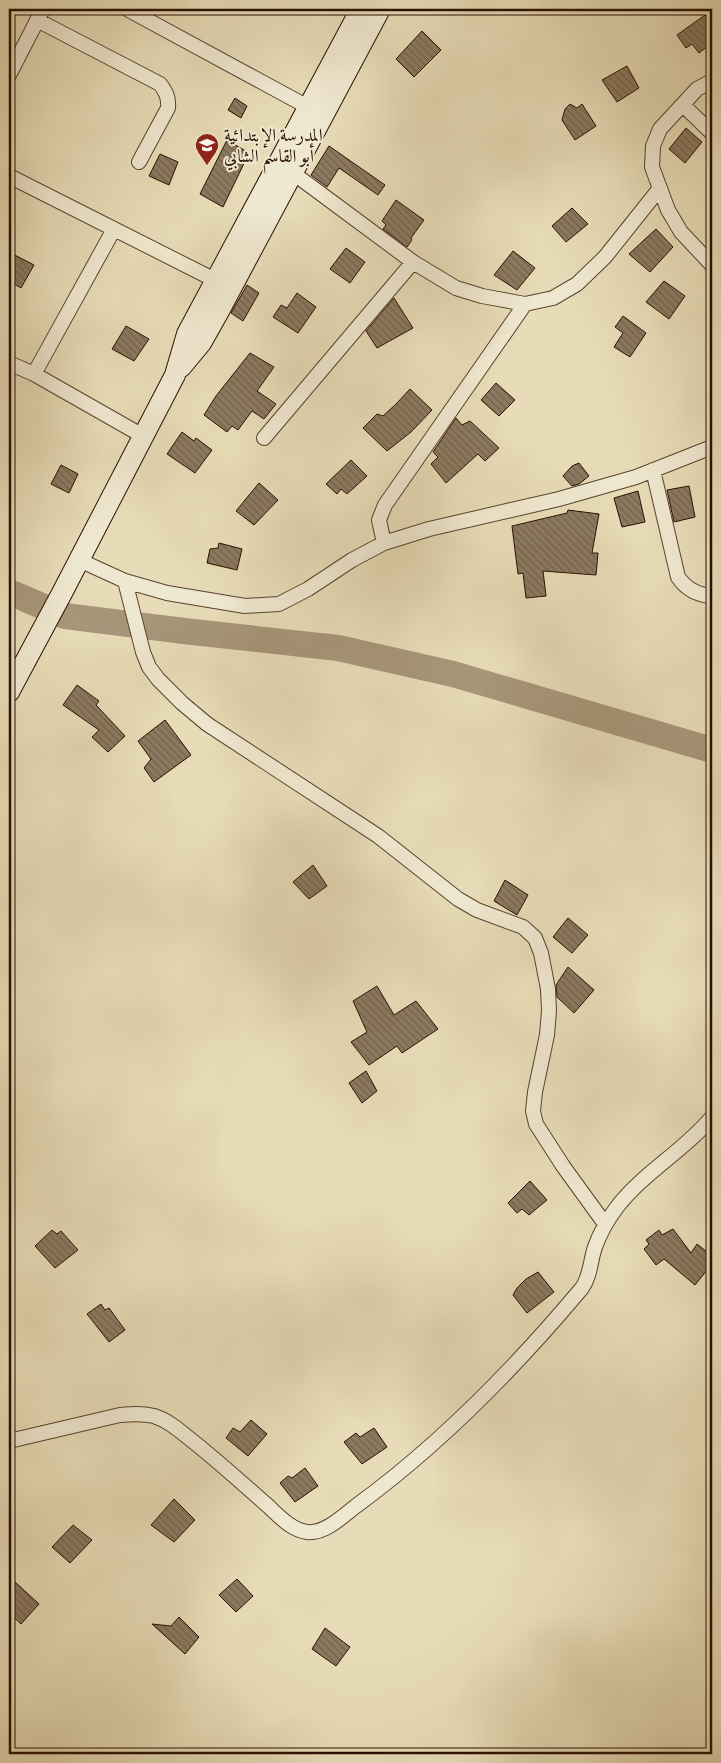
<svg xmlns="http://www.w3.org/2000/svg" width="721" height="1763" font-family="Alegreya,Amiri,serif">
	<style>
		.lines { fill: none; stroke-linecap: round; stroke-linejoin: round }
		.river { stroke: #a79679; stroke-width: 26 }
		.building { fill: url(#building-back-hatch); stroke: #2a0f02 }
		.street-casing { stroke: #59422f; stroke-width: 16 }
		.secondary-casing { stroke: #2a0f02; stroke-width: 22 }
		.street { stroke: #efe8d0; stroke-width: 14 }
		.secondary { stroke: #efe8d0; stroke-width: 20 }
		.labels { text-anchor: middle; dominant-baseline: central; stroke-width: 4; stroke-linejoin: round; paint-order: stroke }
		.poi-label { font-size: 18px; fill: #2a0f02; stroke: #efe8d0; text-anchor: start }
	</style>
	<defs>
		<pattern id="building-back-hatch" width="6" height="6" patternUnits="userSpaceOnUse" patternTransform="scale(1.25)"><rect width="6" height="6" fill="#8c7a60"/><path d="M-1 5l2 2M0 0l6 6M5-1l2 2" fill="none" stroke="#73624d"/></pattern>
	</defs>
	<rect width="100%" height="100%" fill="#e7dcb7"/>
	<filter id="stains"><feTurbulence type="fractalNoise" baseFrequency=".004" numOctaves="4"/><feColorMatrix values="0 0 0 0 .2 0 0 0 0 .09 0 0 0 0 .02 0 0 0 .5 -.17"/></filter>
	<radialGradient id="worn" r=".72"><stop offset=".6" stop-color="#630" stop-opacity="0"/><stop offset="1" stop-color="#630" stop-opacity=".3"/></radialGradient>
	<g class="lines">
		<path class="river" d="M9,594H14L65,616L184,631L338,648L453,674L712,750"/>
	</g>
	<path class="building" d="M712,10V43L699,53L692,44L686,48L677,35Z
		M422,31L441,50L414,77L396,59Z
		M627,66L639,88L617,102L602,80Z
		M235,98L247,106L241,118L228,110Z
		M570,104L577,108L582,104L596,126L575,140L562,120L565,109Z
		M686,128L702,142L685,163L669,149Z
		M227,140L249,153L223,207L200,194Z
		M329,146L385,185L378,195L339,168L327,187L311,175Z
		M160,154L178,162L169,185L149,176Z
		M396,200L424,220L411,238L412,240L407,247L383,229L386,225L382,221Z
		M572,208L588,224L566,242L552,226Z
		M656,229L673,247L650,272L629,254Z
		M346,248L365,262L350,283L330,269Z
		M513,251L535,268L517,290L494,275Z
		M9,252L34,265L21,288L9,281Z
		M664,281L685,296L669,319L646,302Z
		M247,285L259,293L243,321L231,313Z
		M297,293L316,307L298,333L273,317L281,305L287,308Z
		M394,298L413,328L377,348L366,331Z
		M623,316L646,333L630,357L614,347L623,333L615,327Z
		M126,326L149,339L134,361L112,349Z
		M250,353L274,367L257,391L276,404L264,419L252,411L238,430L232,426L227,432L204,415L216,396Z
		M496,383L515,400L499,416L481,400Z
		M410,389L432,410L411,432L387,451L363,428L377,414L383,416L396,404Z
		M456,418L462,425L470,421L499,448L485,461L478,454L446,483L431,464L438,457L433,452Z
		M182,432L194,441L196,438L212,450L195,473L167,454Z
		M351,460L367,476L347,494L341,489L337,494L326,484Z
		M579,463L589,476L579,484L572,486L563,476L572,466Z
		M61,465L78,474L69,493L51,484Z
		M259,483L278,500L254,525L236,511Z
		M689,486L695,517L674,522L667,490Z
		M638,491L645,522L622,527L614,498Z
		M568,510L599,514L592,553H598L596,575L543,571L546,596L526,598L523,573L518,574L512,526L567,513Z
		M219,543L242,549L237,570L207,563L210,549L218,548Z
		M77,685L99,701L96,705L125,736L108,752L92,737L99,730L63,705Z
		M165,720L191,755L154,782L144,768L151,759L138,741Z
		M313,865L327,886L309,899L293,882Z
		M505,880L528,895L517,915L494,901Z
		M568,918L588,935L572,953L553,937Z
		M568,967L594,990L574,1013L557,997L556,985Z
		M377,986L394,1015L416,1001L438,1029L402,1053L397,1046L369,1065L351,1042L367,1032L353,1001Z
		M366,1071L377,1091L362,1103L349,1083Z
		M530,1181L547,1200L529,1215L522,1209L517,1213L508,1203Z
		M673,1229L691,1253L697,1244L712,1256V1264L695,1285L664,1259L656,1265L644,1249L649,1244L646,1240L659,1230L662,1235Z
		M52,1230L57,1234L61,1231L78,1250L55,1268L35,1246Z
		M538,1272L554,1292L527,1313L513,1295L517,1288L526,1279Z
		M101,1304L105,1310L109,1308L125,1330L109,1342L87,1314Z
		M251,1420L267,1434L248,1456L226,1438L233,1428L240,1432Z
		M374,1428L387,1447L362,1464L344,1442L356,1433L360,1437Z
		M305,1468L318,1486L295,1502L280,1483L288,1476L292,1478Z
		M174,1499L195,1520L174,1542L151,1525Z
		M73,1525L92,1540L70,1563L52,1547Z
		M237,1579L253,1596L236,1612L219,1595Z
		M14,1581L39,1604L21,1624L9,1613V1587Z
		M179,1617L199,1637L185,1654L152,1624L171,1626Z
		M325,1628L350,1647L336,1666L312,1649Z"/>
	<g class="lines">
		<g class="street-casing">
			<path id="street" d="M127,9L308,107
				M37,20L160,84C166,92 169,98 168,108L139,162
				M9,75L43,9
				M712,81L697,89L660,129L653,146L652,167L668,210L681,232L712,265
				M683,105L712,133
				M293,173L413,262L456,288L482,296L525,304L553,298L577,284L605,257L660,188
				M9,176L215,280
				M9,363L34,374L143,436
				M34,374L114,229
				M264,438L413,262
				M653,470L678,577C686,589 697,595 712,596
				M384,543L379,520L385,505L525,304
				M79,560L125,581L167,593L245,606L279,604L308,589L352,560L384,543L429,529L559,499L636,477L712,447
				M125,581L143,652L149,667L158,679L182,703L207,724L378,836L458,899L477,910L523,927L535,938L541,953L548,989L549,1011L547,1035L535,1092L533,1111L536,1124L563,1166L605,1224
				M9,1441L120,1415C131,1414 142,1413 154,1416C170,1421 182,1433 195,1443C220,1463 243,1484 267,1505C278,1515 291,1530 307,1532C325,1534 343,1516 356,1506C441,1444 515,1368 582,1288C591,1275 590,1261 595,1247C600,1233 608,1219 617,1207C644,1172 684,1151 712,1117"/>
		</g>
		<g class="secondary-casing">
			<path id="secondary" d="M181,367L201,343L219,311L380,9
				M9,692L62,593L175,375L187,334L361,9"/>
		</g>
		<use href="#street" class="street"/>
		<use href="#secondary" class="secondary"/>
	</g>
	<defs>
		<g id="school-pin" transform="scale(1.25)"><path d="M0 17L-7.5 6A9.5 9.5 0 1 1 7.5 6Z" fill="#8f2418" stroke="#efe8d0"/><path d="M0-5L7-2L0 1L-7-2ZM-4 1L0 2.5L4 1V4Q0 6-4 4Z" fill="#fff"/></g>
	</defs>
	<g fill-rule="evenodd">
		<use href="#school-pin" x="207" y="145"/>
	</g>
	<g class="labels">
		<g class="poi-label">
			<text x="224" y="135">المدرسة الإبتدائية<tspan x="224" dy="21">أبو القاسم الشابي</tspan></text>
		</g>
	</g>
	<rect width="721" height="1763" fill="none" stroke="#e7dcb7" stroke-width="30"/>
	<rect x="10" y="10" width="701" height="1743" fill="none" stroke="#2a0f02" stroke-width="2.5"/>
	<rect x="15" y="15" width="691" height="1733" fill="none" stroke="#2a0f02"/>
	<rect width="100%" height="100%" filter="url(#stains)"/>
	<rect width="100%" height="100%" fill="url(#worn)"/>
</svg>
